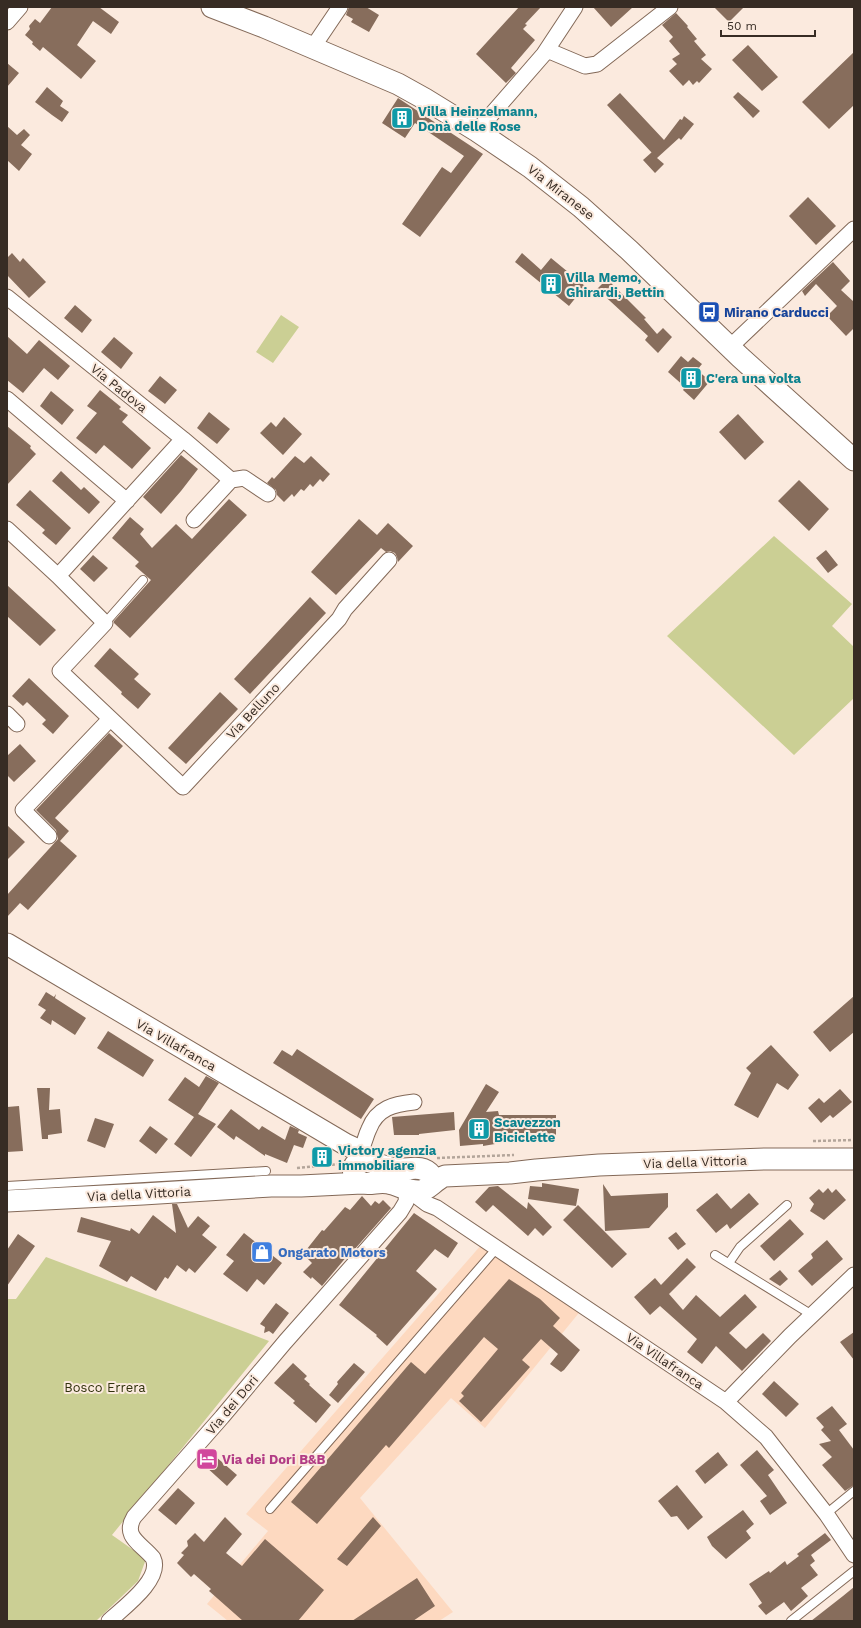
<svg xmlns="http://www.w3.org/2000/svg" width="861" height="1628" font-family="'Work Sans',sans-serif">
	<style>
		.built { fill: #fdd9c0 }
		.green { fill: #cbcf94 }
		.building { fill: #876d5c }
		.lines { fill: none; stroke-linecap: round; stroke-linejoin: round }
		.lane-casing { stroke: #836958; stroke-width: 10 }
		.street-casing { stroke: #836958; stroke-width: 17 }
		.secondary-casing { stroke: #836958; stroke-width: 23 }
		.path { stroke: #b3a59a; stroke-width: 2.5; stroke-dasharray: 3 2; stroke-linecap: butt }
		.lane { stroke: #fff; stroke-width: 8 }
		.street { stroke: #fff; stroke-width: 15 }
		.secondary { stroke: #fff; stroke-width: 21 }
		.labels { text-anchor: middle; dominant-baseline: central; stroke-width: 4; stroke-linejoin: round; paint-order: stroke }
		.culture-label { font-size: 13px; font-weight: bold; fill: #0d838f; stroke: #fbeade; text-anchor: start }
		.street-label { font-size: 13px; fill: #372c24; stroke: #fbeade }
		.transit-label { font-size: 13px; font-weight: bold; fill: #164399; stroke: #fbeade; text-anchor: start }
		.shop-label { font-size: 13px; font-weight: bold; fill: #366cbe; stroke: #fbeade; text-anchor: start }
		.park-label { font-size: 13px; fill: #31320d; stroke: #fbeade }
		.hotel-label { font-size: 13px; font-weight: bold; fill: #b23c85; stroke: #fbeade; text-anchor: start }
	</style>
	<rect width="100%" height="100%" fill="#fbeade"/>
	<path class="built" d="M489,1236L587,1303L485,1428L451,1398L360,1498L453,1612L439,1621H228L207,1604L268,1531L246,1514Z"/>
	<path class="green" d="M281,315L299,327L273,363L256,352Z
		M774,536L852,604L832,626L854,647V698L794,755L667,636Z
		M46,1257L269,1341L112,1535L146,1559L138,1581L96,1621H7V1299H16Z"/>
	<path class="building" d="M52,7H99L119,22L111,34L93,21L77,45L96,61L81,79L43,47L40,51L32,44L33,42L25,35L30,29L29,26L35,19L40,23Z
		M349,7H366L379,15L369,32L351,22L353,19L346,15Z
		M519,7H541L525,24L527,25L523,29L535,40L511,68L516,73L506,83L476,54Z
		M593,7H633L611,27Z
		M714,7H744L729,22Z
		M676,13L688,26L687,27L697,39L694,41L706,55L701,59L712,69L699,83L697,81L693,85L689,80L683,86L669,71L677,64L672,59L680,54L669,41L673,37L662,25Z
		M748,45L778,77L762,91L732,60Z
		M854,52V105L829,129L802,102Z
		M7,63L19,73L7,87Z
		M47,87L63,101L60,106L69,112L62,122L52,115L35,102Z
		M738,92L760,111L753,118L733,97Z
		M620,93L664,140L680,119L682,120L684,116L694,124L681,140L679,138L657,158L664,164L655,173L643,160L652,152L653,154L607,105Z
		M398,98L483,154L420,237L402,224L442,167L451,173L464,156L415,123L405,138L382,123Z
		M7,126L17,135L24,129L30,135L21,145L32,154L19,171L7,160Z
		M808,197L836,226L816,245L789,216Z
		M12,253L20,262L23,258L46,282L29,298L7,275V258Z
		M522,253L541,270L551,258L585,286L569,306L515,262Z
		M833,262L850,281L841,290L854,302V328L846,336L827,316L837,306L816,284L805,296L802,291Z
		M607,279L646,318L644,319L657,334L663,328L672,337L658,353L645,340L648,336L597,289Z
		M75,305L92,320L82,333L64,318Z
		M7,336L27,354L39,340L70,366L58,380L44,368L23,393L7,380Z
		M114,337L133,353L121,369L101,352Z
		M681,356L688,362L693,357L702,364L697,370L710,381L694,400L683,390L685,387L668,372Z
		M160,376L177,390L165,404L148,391Z
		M100,390L121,407L119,409L128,415L122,422L151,448L132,469L104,445L96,454L76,438L97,413L87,406Z
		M51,391L74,410L62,425L40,406Z
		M209,412L230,429L217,444L197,428Z
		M738,414L764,442L745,460L719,432Z
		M284,417L302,434L283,455L260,433L271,422L276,427Z
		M7,426L31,446L30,448L36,454L7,485Z
		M181,455L198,469L181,491L161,514L143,497Z
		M295,456L304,463L311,456L330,474L323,482L320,479L313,487L310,484L304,491L301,489L294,497L292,494L284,502L277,495L276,490L267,483L272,477L274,479Z
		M61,471L81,490L84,487L100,502L89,514L52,481Z
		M799,480L829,509L809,531L778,501Z
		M30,490L71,528L56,545L42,533L45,530L16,505Z
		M229,499L247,515L130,638L114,623V621L151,580L135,566L139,562L112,538L130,517L144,529L140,534L152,548L176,524L192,539Z
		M359,519L377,535L388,523L413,546L398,562L397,557L395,553L390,551L386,552L381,548L336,595L311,572Z
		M826,550L838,565L828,573L816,558Z
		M93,555L108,568L94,582L80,569Z
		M7,585L56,630L40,646L7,616Z
		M310,597L326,613L250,694L234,679Z
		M110,648L139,674L134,679L151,694L138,709L121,694L122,692L94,666Z
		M29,678L69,716L53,734L42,724L46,720L27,702L23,706L12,696Z
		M220,692L238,709L186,764L168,748Z
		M109,733L123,746L55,818L69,831L60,841L77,856L28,910L20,903L7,917V895L58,839L56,830L36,810Z
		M20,744L36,761L14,782L7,775V756Z
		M7,825L25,842L7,860Z
		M46,992L54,997L56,994L55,998L86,1018L75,1035L52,1020L51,1025L40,1018L46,1010L38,1005Z
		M854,996V1032L830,1052L813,1032Z
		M108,1031L154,1060L143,1077L97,1048Z
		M771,1045L799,1075L788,1090L777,1083L758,1118L734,1105L751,1073L746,1068Z
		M297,1049L374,1099L361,1119L273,1063L282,1050L292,1056Z
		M206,1076L219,1083L198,1114L216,1124L191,1157L174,1144L194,1117L168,1100L185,1077L199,1087Z
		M486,1084L499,1092L486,1112L498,1111L499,1115H556V1135H537V1133H500L501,1143L483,1146V1144L460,1146L459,1130Z
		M37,1088H50L49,1110L60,1109L62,1133L48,1135V1139H42Z
		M840,1089L852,1102L833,1118L830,1115L821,1123L808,1108L819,1098L824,1103Z
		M19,1106L23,1151L7,1152V1107Z
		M231,1109L259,1130L262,1126L285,1140L290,1126L299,1130L298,1133L307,1137L303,1148L294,1145L287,1163L265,1154V1156L236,1136L234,1140L217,1127Z
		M454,1112L455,1130L419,1134V1135H394L392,1117Z
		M95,1118L114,1124L105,1148L87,1141Z
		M150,1126L168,1139L156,1154L139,1141Z
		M315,1152H328V1161L316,1162Z
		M542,1183L579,1189L576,1206L528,1199L530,1186L542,1187Z
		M603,1184L611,1196L668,1193V1207L649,1228L605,1231Z
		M498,1186L527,1209L528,1202L552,1227L543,1236L535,1228L528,1236L493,1205L486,1212L475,1202L489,1187Z
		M828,1188L832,1193L836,1189L846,1200L824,1220L810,1211L814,1204L809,1198L819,1189L823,1193Z
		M717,1193L731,1209L749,1193L759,1204L730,1229L727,1224L716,1233L696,1210Z
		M362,1196L371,1206L375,1201L379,1204L383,1200L391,1208L354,1250L353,1249L322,1286L312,1277L311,1279L303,1272L312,1263L303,1254L322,1230L324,1231L345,1207L350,1210Z
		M172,1204H177L188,1228L198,1216L210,1226L202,1235L217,1247L195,1273L189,1268L186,1272L177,1265L168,1279L165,1277L156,1291L131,1276L127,1282L99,1266L111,1241L77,1232L81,1217L130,1231L131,1228L139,1234L153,1215L176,1233Z
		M578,1205L627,1254L612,1268L563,1220Z
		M414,1213L458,1243L448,1258L435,1249L416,1271L437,1289L387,1346L376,1336L377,1335L339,1305Z
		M790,1219L804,1234L774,1261L760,1246Z
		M676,1232L686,1244L678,1250L668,1238Z
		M244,1233L282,1263L264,1285L257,1279L247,1292L223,1274L234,1261L226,1255Z
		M18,1234L35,1246L7,1286V1250Z
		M827,1240L843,1259L812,1286L798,1271L813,1258L811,1254Z
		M687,1258L696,1267L669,1294L683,1310L696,1295L720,1317L745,1294L757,1307L729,1333L746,1349L763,1333L771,1341L742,1371L716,1346L702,1364L687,1352L697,1339L660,1306L650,1315L634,1297L655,1278L661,1285Z
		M780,1270L788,1279L780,1286L769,1279Z
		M509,1279L540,1299L560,1318L553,1326L580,1350L564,1370L561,1372L550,1364L558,1354L541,1339L522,1360L530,1367L481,1422L459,1401L464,1396L461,1393L498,1349L484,1337L389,1448L386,1445L317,1524L291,1502L411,1362L425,1374Z
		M276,1303L289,1313L273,1334L269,1331L264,1333L265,1327L260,1324Z
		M854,1332V1360L840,1342Z
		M293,1363L307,1376L304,1379L310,1384L309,1385L331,1405L316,1423L293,1403L295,1401L274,1383Z
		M354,1363L365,1372L338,1403L329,1395L338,1384L337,1382Z
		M774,1381L799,1404L786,1417L762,1394Z
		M832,1406L847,1424L839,1430L854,1450V1485L845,1491L822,1465L832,1457L819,1444L831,1441L821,1430L824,1427L816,1418Z
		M757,1450L774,1470L768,1475L787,1503L770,1515L760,1501L767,1496L740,1465Z
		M718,1452L728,1465L705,1484L695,1471Z
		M215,1456L237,1475L227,1486L205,1466Z
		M677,1485L703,1517L688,1530L677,1516L671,1517L658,1501Z
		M178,1488L195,1503L176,1525L158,1510Z
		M743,1510L754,1524L746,1531L751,1538L726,1559L712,1546L707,1537Z
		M225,1517L242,1534L226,1553L242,1566L265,1539L324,1590L298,1621H243L209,1591L211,1589L194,1574L191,1577L177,1563L184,1555L181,1553L188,1546L187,1541L195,1533L204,1542Z
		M373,1517L381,1526L347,1566L337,1559Z
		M825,1533L831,1540L811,1555L815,1561L810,1565L818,1575L801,1588L808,1596L791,1611L784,1602L766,1615L758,1606L762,1603L749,1584L769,1571L770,1573L785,1561L787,1565L799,1556L797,1554Z
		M417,1578L435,1606L413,1621H352Z
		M854,1587V1621H811L843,1596Z"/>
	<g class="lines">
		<g class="lane-casing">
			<path id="lane" d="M105,623L143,580
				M7,1186L266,1171
				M715,1255L812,1315
				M729,1263L740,1247L787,1205
				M270,1509L496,1249
				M826,1514L854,1491
				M791,1621L854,1571"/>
		</g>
		<g class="street-casing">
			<path id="street" d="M7,22L20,7
				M313,47L340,7
				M547,50L585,66L597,64L670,7
				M477,131L544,54L575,7
				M7,297L183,439L231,480L194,520
				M730,347L854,229
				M7,399L127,501
				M231,480L244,478L268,494
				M7,529L58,576L183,439
				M58,576L105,623L60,671L183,787L339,619L345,609L389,560
				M7,714L17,724
				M49,836L23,810L110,719
				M360,1152C365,1143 365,1137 369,1129C377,1108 394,1104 414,1102
				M407,1189L427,1204L437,1208L726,1402L766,1437L827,1515L854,1555
				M726,1402L790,1336L854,1275
				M109,1621C123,1608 163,1579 153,1558C142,1544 122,1537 134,1517L222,1417L285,1342L400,1212L406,1202L407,1189"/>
		</g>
		<g class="secondary-casing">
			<path id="secondary" d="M212,7L264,27L398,84L425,99L477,131L530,167L581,207L629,250L740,357L854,460
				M7,944L345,1144L358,1150L375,1163
				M431,1184V1175C422,1164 409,1170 397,1169C385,1168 375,1162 364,1161C349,1161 351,1179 363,1183C371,1185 379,1181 388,1183C399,1185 408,1192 420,1191C429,1190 434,1180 445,1176L510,1173L536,1170L599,1165L765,1159H854
				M7,1201L143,1194L271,1186H301L362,1183"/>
		</g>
		<path class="path" d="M813,1141L854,1140
			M437,1158L514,1155
			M297,1168L339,1164"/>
		<use href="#lane" class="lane"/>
		<use href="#street" class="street"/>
		<use href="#secondary" class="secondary"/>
	</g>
	<defs>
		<g id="building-square" transform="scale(1.15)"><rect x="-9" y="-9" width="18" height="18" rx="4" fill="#0f9aa8" stroke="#fbeade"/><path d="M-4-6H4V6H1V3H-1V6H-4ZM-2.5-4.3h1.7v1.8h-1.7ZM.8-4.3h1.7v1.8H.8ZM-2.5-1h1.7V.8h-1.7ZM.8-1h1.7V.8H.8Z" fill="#fff"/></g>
		<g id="bus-square" transform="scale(1.15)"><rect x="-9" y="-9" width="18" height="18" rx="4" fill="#1a4fb4" stroke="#fbeade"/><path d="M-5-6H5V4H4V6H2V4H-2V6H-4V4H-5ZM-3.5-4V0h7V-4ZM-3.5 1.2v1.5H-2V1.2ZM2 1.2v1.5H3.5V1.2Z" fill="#fff"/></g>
		<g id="shop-square" transform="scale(1.15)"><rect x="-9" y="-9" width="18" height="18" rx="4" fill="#3f7fe0" stroke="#fbeade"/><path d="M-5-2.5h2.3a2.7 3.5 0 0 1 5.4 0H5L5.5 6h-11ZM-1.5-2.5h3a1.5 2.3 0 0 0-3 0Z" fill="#fff"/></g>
		<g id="hotel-square" transform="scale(1.15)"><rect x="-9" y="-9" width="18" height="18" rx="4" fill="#d1479c" stroke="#fbeade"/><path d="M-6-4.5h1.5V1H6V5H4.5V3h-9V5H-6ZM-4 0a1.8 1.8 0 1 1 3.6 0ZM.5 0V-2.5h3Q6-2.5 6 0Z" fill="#fff"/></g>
	</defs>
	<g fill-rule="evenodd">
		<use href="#building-square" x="402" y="118"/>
		<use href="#building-square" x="551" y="284"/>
		<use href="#bus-square" x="709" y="312"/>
		<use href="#building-square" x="691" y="378"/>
		<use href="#building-square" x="479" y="1129"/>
		<use href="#building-square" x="322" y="1157"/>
		<use href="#shop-square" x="262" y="1252"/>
		<use href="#hotel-square" x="207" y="1459"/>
	</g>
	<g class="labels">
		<g class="culture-label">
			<text x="418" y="111">Villa Heinzelmann,<tspan x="418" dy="15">Donà delle Rose</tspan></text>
			<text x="566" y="277">Villa Memo,<tspan x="566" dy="15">Ghirardi, Bettin</tspan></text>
			<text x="706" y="378">C'era una volta</text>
			<text x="494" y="1122">Scavezzon<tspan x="494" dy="15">Biciclette</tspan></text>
			<text x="338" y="1150">Victory agenzia<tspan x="338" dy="15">immobiliare</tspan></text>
		</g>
		<g class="street-label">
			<text transform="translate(561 192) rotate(38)">Via Miranese</text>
			<text transform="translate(119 388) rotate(39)">Via Padova</text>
			<text transform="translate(253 711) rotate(-47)">Via Belluno</text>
			<text transform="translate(176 1045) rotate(30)">Via Villafranca</text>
			<text transform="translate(695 1162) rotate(-2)">Via della Vittoria</text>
			<text transform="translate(139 1194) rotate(-3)">Via della Vittoria</text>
			<text transform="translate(665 1361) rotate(34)">Via Villafranca</text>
			<text transform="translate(232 1405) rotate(-50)">Via dei Dori</text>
		</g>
		<g class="transit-label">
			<text x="724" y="312">Mirano Carducci</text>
		</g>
		<g class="shop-label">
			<text x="278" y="1252">Ongarato Motors</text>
		</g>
		<g class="park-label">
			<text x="105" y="1387">Bosco Errera</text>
		</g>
		<g class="hotel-label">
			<text x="222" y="1459">Via dei Dori B&amp;B</text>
		</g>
	</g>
	<rect width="861" height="1628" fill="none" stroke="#372c24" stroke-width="16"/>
	<path d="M721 30v6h94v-6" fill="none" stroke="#372c24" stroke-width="2"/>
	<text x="727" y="30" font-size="12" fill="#372c24" stroke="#fbeade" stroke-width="3" paint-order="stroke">50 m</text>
</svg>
